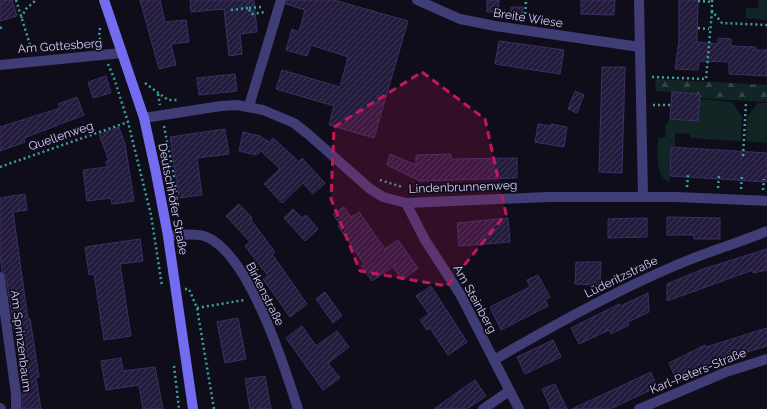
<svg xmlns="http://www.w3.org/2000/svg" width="767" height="409" font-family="Raleway,sans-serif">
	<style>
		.green { fill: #112525 }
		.forest { fill: url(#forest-firs) }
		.building { fill: url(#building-hatch); stroke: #3b2f64 }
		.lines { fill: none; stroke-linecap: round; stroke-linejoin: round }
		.path { stroke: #38a39f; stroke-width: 2.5; stroke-dasharray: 2 3; stroke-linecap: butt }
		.minor { stroke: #403c76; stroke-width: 10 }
		.secondary { stroke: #736cf1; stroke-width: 10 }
		.marked { fill: #c2185b; fill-opacity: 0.2; stroke: #c2185b; stroke-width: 3; stroke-dasharray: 8 5; stroke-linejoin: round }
		.labels { text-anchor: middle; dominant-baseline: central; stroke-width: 3.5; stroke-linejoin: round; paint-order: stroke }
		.street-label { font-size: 12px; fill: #d3ccfa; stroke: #100d1b }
	</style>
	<defs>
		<pattern id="forest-firs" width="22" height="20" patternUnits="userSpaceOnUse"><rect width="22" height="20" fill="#112525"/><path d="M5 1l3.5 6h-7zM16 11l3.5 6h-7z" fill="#334346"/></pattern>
		<pattern id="building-hatch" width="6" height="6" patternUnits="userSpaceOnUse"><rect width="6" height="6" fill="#221b3b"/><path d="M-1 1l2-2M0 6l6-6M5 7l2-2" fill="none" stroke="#413b58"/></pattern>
	</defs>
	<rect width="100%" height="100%" fill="#100d1b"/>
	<path class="green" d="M759,0H767V20L746,18V8H758Z
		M699,99L732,102L742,117L741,141L690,138V134L675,133V147L671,148L669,182C654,176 658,151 658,138L666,137L665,127L670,119L698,121Z
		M758,103H767V143L746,141L747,117Z"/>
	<path class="forest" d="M655,79L767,85V102L699,98V94L656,91Z"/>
	<path class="building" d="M0,0H12L17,16L0,21Z
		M140,0H160L165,22L186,20L189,42L171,44L176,65L159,69Z
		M190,0H254L257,32L240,34L242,54L229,56L224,9L191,12Z
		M287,0H334L408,21L374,138L329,125L334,106L276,89L282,70L340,87L348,57L311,45L307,56L286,50L292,29L299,32L305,10L286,4Z
		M487,0H499L498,12H487Z
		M581,0H615L614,15L581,14Z
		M679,0H698L697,42L718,44V38L731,39V46L756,47V50H767V76L729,74V62L699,61L698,70L675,69L679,41Z
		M511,7H523V18L511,17Z
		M499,41L564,50L560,74L495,64Z
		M602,67H625L622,173L599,172Z
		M235,74L237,91L199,95L197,78Z
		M106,76L111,93L93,98L88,82Z
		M575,91L584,95L577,113L568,109Z
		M672,92L700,94L698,121L670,119Z
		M77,97L84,115L24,138L25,142L0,151V127L60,108L58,104Z
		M538,124L551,126V124L567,127L564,147L535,142Z
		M119,127L125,144L134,201L112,204L111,198L87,201L83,170L107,167L106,161H109L99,134Z
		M225,129L229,154L197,158L202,195L179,198L170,137Z
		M243,132L260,136L269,142L273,138L299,162L302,158L325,183L313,194L303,183L282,203L264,184L280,169L261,151L256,155L239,151Z
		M671,147L767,153V182L670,176Z
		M390,154L416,165V155L451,154V159L517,158V178L420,181L387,165Z
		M25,194L27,210L13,212L28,319H30L39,377L36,378L41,409H22V394L24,393L6,276L2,271L0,255V198Z
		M239,204L252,218L251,220L275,252L272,254L307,304L290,317L263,279L268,276L245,246L250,242L226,216Z
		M344,207L351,217L359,212L385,249L398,240L418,268L402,280L393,267L372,281L361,266L364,264L338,226L340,225L333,214Z
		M293,209L302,218L306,215L318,229L305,241L284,218Z
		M667,217L720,218V239H694V235H667Z
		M508,218L510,242L459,246L457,223Z
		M647,218V237L608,238V219Z
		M140,239L143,261L120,264L131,336L104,340L94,274L89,275L85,247Z
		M767,249V270L753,273V270L667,301V284L703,269Z
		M576,262H601L600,285L575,284Z
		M538,275L550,297L545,300L548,306L501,330L490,307L530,287L527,280Z
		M431,286L467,342L448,355L430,328L427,330L420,320L429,314L416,296Z
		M325,292L342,316L333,323L316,299Z
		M648,293L649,312L628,322L629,325L611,334L609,330L579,344L571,328L619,304L620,306Z
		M238,318L246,359L225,363L217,322Z
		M302,326L316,346L337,331L349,347L328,363L340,378L323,390L286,338Z
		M767,328V346L724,359L723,357L676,379L669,363L705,345L706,347Z
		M553,340L561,357L525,374L517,357Z
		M121,358L123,371L155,367L163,409H143L139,385L106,390L101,361Z
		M651,372L657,387L610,409H572Z
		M265,376L271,409H250L245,379Z
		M475,380L486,396L467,409H434Z
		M555,384L567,409H551L542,389Z"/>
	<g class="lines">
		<path class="path" d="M16,0L32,51
			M712,0V11L722,23L767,25
			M698,1L712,2
			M261,7L248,8L252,14L265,12
			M231,10L248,8
			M21,18L26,9L36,0
			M525,19L526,0
			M0,28L3,27
			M100,28L99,36L102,44
			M698,28L709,29
			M108,64L114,78L128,122L151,215L162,286
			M652,77L706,79L712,11
			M145,83L168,100H178
			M158,94L160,105
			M653,105H671
			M164,126C167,144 181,201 176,215
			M743,156L746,103
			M0,167L128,122
			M380,180L402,187
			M687,187L688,174
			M718,188L719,176
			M741,189L742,177
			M763,190L764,179
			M185,289H189L197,308L214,409
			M197,308L244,300
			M174,366L179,409"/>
		<path class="minor" d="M417,0L460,19L495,26L640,47
			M639,0L643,197
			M0,65L122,53
			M249,106L281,0
			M144,118L221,106L237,105L263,110L294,123L308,134L369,188L383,197L406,203L548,197H676L767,201
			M406,203L425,240L460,294L519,409
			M168,236C180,235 193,233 204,236C248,250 285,368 298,409
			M0,277L16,394V409
			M494,360C552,326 611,293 672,267C703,253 736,244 767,231
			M0,408L1,409
			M483,409L509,391
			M639,409L726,372L767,359"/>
		<path class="secondary" d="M104,0L144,118L156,173L168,236L193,409"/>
	</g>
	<path class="marked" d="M422,72L485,119L506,214L447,286L360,271L331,199L334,127Z"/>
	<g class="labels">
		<g class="street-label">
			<text transform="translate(528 18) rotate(9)">Breite Wiese</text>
			<text transform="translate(60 46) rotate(-4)">Am Gottesberg</text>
			<text transform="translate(61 136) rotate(-19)">Quellenweg</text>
			<text transform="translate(463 187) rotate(-2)">Lindenbrunnenweg</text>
			<text transform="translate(173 199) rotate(79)">Deutschhöfer Straße</text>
			<text transform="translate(621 277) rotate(-26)">Lüderitzstraße</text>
			<text transform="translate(265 294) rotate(63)">Birkenstraße</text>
			<text transform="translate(475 299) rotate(61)">Am Steinberg</text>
			<text transform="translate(21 341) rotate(83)">Am Sprinzenbaum</text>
			<text transform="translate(698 371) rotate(-22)">Karl-Peters-Straße</text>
		</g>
	</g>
</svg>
